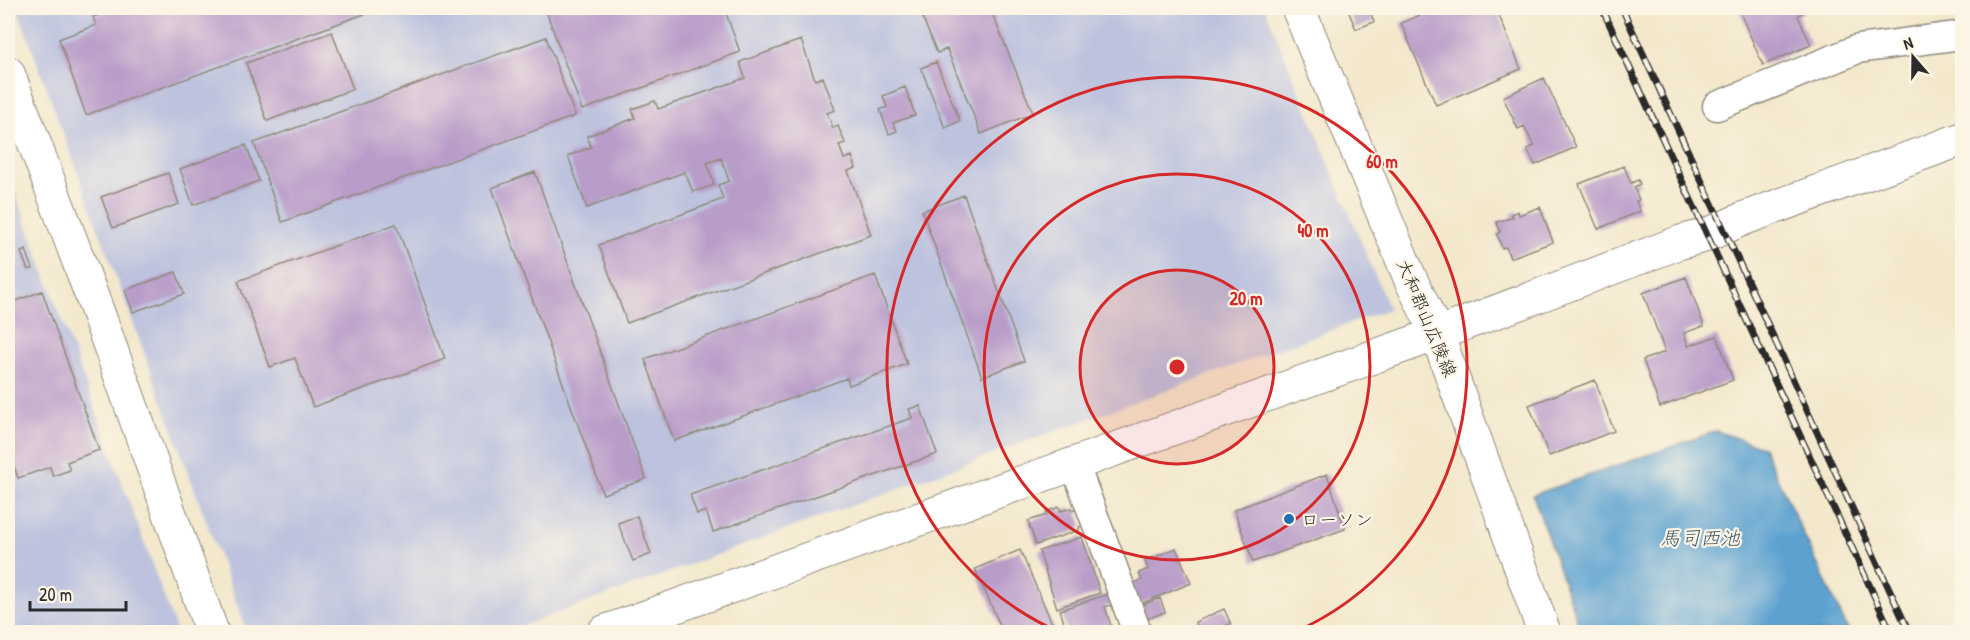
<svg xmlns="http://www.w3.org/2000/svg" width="1970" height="640" font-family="'Patrick Hand','Klee One',sans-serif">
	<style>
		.industrial { fill: #bdc3de }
		.water { fill: #5ba1d0; stroke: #43667e; stroke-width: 1.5 }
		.building { fill: #b99dc9 }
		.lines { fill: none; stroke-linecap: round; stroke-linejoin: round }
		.street-casing { stroke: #8f8a7c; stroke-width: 31 }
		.secondary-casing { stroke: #8f8a7c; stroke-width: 35 }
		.street { stroke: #fff; stroke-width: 28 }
		.secondary { stroke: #fff; stroke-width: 33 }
		.rail-casing { stroke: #2b2b2b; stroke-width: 7 }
		.rail { stroke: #fcf5e5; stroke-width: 4.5; stroke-dasharray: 14; stroke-linecap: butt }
		.ring { fill: none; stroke: #d62828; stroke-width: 3 }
		.poi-dot { fill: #1f6fb2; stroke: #fcf5e5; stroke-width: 2 }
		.labels { text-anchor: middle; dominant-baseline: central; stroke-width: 4.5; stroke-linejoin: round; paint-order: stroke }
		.street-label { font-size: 18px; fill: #2b2b2b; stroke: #fcf5e5 }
		.poi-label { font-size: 18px; fill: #2b2b2b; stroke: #fcf5e5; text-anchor: start }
		.water-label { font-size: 20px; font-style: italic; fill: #3e5a6d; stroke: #fcf5e5 }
		.centre { fill: #d62828; stroke: #fcf5e5; stroke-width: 3 }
		.ring-label { font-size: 18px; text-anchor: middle; font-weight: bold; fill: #d62828; stroke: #fcf5e5; stroke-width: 4.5; stroke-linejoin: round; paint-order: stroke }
	</style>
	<rect width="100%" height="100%" fill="#fcf5e5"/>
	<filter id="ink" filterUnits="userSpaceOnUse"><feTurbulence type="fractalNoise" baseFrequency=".0167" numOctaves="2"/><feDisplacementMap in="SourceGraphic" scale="12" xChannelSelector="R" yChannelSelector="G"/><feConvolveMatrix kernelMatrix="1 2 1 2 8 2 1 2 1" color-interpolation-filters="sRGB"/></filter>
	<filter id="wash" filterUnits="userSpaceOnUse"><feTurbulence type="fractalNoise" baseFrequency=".008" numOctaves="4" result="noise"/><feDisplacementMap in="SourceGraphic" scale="24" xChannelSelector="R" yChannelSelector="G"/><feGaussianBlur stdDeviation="1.35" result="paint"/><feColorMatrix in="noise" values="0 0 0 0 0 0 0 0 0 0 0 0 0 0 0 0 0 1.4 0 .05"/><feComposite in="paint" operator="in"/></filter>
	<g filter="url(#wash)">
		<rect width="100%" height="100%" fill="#f3e8cc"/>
		<path class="industrial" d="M17,8H1265L1389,309L506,632H247Z
			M8,173L177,632H8Z"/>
		<path class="water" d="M1716,431L1763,447L1849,632H1581L1533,495Z"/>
		<g id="blocks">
			<path class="building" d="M119,8H126L129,13L144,8H381L86,115L59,39L96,25L93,17Z
				M545,8H724L740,52L582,110Z
				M924,8H990L1033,113L981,134L947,49L937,53L919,9Z
				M1347,8H1369L1374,22L1356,29Z
				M1437,8H1496L1521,69L1436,105L1401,23Z
				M1738,8H1804L1805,10L1798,16L1811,45L1763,65Z
				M332,32L353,89L267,121L246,63Z
				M546,37L575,116L282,222L254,143Z
				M801,40L815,80L823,77L835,110L827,113L833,128L838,126L845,143L839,145L844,159L852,156L856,168L848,171L871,235L627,323L599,245L723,199L718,185L729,181L721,158L707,163L714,185L693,192L685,172L587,208L568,156L591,147L587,136L635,118L632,109L655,101L658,109L745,78L740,62Z
				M936,62L960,121L945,128L921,68Z
				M1544,78L1576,147L1535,165L1527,149L1534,146L1524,126L1518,129L1503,97Z
				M905,87L915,115L893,123L897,131L889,134L880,110L887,107L883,96Z
				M246,145L259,181L193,205L180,169Z
				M1624,166L1631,183L1638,180L1640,184L1634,187L1639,200L1636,201L1640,211L1598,229L1579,184Z
				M535,172L646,479L603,494L492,188Z
				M168,173L179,204L113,228L101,197Z
				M964,195L1024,361L982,377L922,211Z
				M1540,207L1553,242L1510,258L1506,247L1502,248L1497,234L1500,232L1497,222L1513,217L1511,214L1518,211L1519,215Z
				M396,224L445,359L313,407L295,358L270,367L238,281Z
				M26,250L33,269L28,270L21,252Z
				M176,272L184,294L133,312L125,290Z
				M875,275L907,364L849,385L847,378L674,441L645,359Z
				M1686,277L1704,326L1684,333L1688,346L1717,336L1733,380L1660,407L1643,360L1665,352L1643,293Z
				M42,291L99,450L67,462L70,470L53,476L50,467L18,478L8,449V304Z
				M1595,380L1614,431L1549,456L1529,405Z
				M920,406L937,454L713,532L706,511L697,514L690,495L912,418L909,409Z
				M1327,474L1345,529L1253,562L1234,510Z
				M1059,507L1061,511L1071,508L1072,511L1076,509L1082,526L1079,527V530L1036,545L1028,521L1047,515L1046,512Z
				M637,516L651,554L633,561L618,523Z
				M1082,537L1100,593L1057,608L1039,551Z
				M1176,548L1191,583L1138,605L1129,585L1142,580L1139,573L1148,569L1145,561Z
				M1020,550L1056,632H1003L975,569Z
				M1111,593L1114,604L1105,607L1113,632H1067L1060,610Z
				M1160,598L1165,612L1144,620L1138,607Z
				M1224,609L1231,624L1210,632H1200L1195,622Z"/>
		</g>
	</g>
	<g filter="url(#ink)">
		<use href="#blocks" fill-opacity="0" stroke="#8f8a7c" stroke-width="1.5"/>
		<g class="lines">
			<g class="street-casing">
				<path id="street" d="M1717,106L1858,49L1962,35
					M1074,463L1137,632"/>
			</g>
			<g class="secondary-casing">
				<path id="secondary" d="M1298,8L1410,278L1437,334L1544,632
					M8,73L97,310L212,632
					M604,632L1437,334L1681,242L1707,235L1745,218L1962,139"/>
			</g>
			<use href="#street" class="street"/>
			<use href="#secondary" class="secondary"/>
			<g class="rail-casing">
				<path id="rail" d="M1602,8L1891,632
					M1622,8L1909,632"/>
			</g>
			<use href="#rail" class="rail"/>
		</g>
	</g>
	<circle cx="1177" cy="367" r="97" fill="#d62828" fill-opacity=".12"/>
	<g class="ring">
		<circle cx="1177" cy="367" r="97"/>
		<circle cx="1177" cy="367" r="193"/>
		<path d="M1059 632A290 290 0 1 1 1295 632"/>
	</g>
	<circle class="poi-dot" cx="1289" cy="519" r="6"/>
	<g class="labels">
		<g class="street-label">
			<text transform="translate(1427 318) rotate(67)">大和郡山広陵線</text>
		</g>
		<g class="poi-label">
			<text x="1301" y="519">ローソン</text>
		</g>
		<g class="water-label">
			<text x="1700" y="537">馬司西池</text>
		</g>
	</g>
	<circle cx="1177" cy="367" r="9" class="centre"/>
	<g class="ring-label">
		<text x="1382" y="168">60 m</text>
		<text x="1313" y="237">40 m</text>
		<text x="1246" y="305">20 m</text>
	</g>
	<rect width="1970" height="640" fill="none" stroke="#fcf5e5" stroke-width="30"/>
	<g transform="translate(1913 57) rotate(340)" stroke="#fcf5e5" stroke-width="4.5" paint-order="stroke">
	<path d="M0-4.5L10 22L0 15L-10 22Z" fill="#2b2b2b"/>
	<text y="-9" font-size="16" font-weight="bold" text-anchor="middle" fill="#2b2b2b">N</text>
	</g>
	<path d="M30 601v9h96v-9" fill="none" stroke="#2b2b2b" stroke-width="3"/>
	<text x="39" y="601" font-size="18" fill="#2b2b2b" stroke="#fcf5e5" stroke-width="4.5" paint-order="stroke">20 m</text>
</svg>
